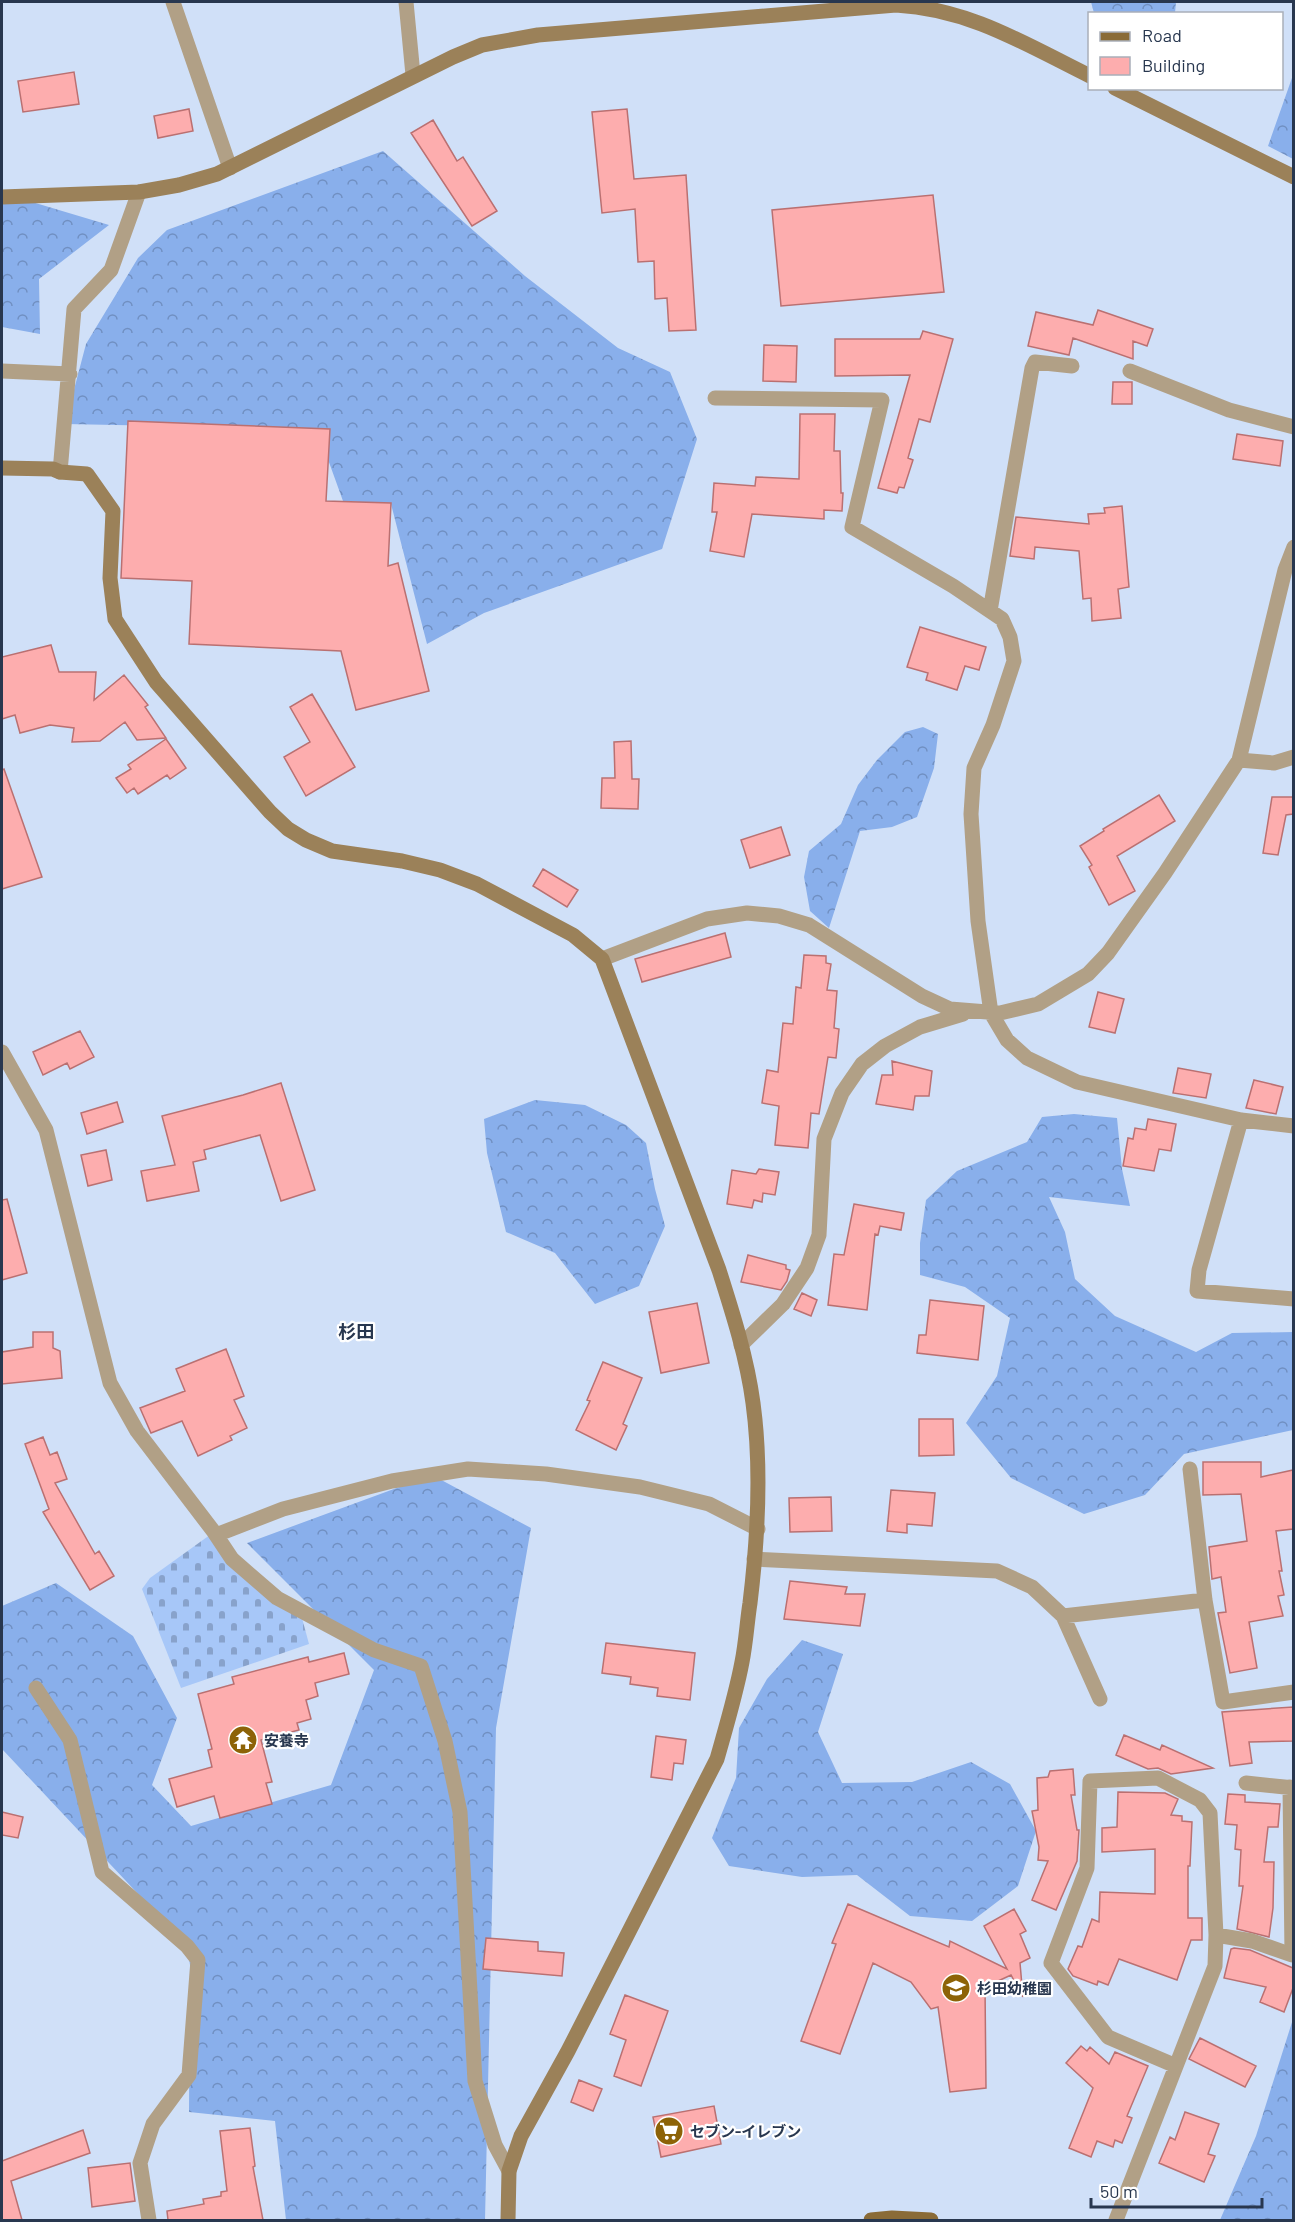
<svg xmlns="http://www.w3.org/2000/svg" width="1295" height="2222" font-family="Barlow,'Noto Sans JP',sans-serif">
	<style>
		.forest { fill: url(#forest-crowns) }
		.cemetery { fill: url(#cemetery-stones) }
		.building { fill: #fdadae; stroke: #ba7071; stroke-width: 1.5 }
		.lines { fill: none; stroke-linecap: round; stroke-linejoin: round }
		.street { stroke: #b1a086; stroke-width: 15 }
		.secondary { stroke: #9b8159; stroke-width: 15 }
		.primary { stroke: #8a6b37; stroke-width: 15 }
		.labels { text-anchor: middle; dominant-baseline: central; stroke-width: 4.5; stroke-linejoin: round; paint-order: stroke }
		.poi-label { font-size: 15px; font-weight: bold; fill: #28374f; stroke: #fff; text-anchor: start }
		.quarter-label { font-size: 18px; font-weight: bold; fill: #28374f; stroke: #fff }
	</style>
	<defs>
		<pattern id="forest-crowns" width="20" height="18" patternUnits="userSpaceOnUse" patternTransform="scale(1.5)"><rect width="20" height="18" fill="#89afeb"/><path d="M2 6a3 3 0 1 1 6 0M12 15a3 3 0 1 1 6 0" fill="none" stroke="#708fc1"/></pattern>
		<pattern id="cemetery-stones" width="16" height="16" patternUnits="userSpaceOnUse" patternTransform="scale(1.5)"><rect width="16" height="16" fill="#a7c7f8"/><path d="M2 7V4a2 2 0 0 1 4 0v3zM10 15v-3a2 2 0 0 1 4 0v3z" fill="#88a2cb"/></pattern>
	</defs>
	<rect width="100%" height="100%" fill="#d0e0f8"/>
	<path class="forest" d="M1091,2H1176L1175,13H1094Z
		M1293,75L1294,159H1293L1268,146Z
		M383,151L525,276L618,348L670,372L697,439L662,549L484,613L427,644L391,504L343,501L317,429L65,424L86,344L138,258L167,230Z
		M2,193L109,225L39,279L40,334L2,327Z
		M923,727L938,734L934,768L917,817L892,827L860,831L829,928L810,911L804,877L809,851L841,824L858,785L877,760L905,732Z
		M535,1100L585,1105L626,1125L646,1143L655,1189L665,1226L639,1286L595,1304L555,1253L506,1232L487,1153L484,1119Z
		M1074,1114L1117,1118L1122,1169L1130,1206L1049,1197L1065,1232L1075,1279L1115,1316L1196,1352L1232,1333L1294,1332L1293,1430L1184,1454L1145,1495L1084,1514L1011,1478L966,1423L997,1376L1010,1318L965,1287L920,1275V1243L926,1200L957,1171L1027,1142L1042,1117Z
		M432,1475L531,1528L496,1728L485,2220H286L275,2121L189,2112L190,1965L187,1946L2,1749V1606L56,1583L133,1636L177,1718L152,1785L191,1826L331,1785L374,1670L247,1543Z
		M802,1640L843,1654L818,1732L842,1783L912,1782L971,1762L1010,1784L1036,1831L1018,1886L972,1921L910,1916L857,1875L802,1877L729,1866L712,1838L736,1778L739,1728L767,1679Z
		M1293,2019V2220H1220L1256,2136Z"/>
	<path class="cemetery" d="M214,1532L302,1618L309,1644L181,1688L142,1589L150,1578Z"/>
	<path class="building" d="M74,72L79,104L23,112L18,81Z
		M189,109L193,131L158,138L154,116Z
		M627,109L634,179L686,175L696,330L669,331L667,298L655,299L654,261L638,262L635,209L602,213L592,112Z
		M433,120L457,161L463,157L497,211L472,226L411,133Z
		M933,195L944,292L781,306L772,210Z
		M1098,310L1153,329L1147,346L1133,341V359L1073,338L1069,355L1028,346L1036,312L1093,325Z
		M923,331L953,339L930,422L919,419L908,458L913,460L904,488L899,487L897,493L878,488L910,375L835,376V339H920Z
		M764,345L797,346L796,382L763,381Z
		M1113,382H1132V404H1112Z
		M800,414H835L834,451H840L841,493H843L842,511L824,510V519L752,514L744,557L710,551L717,512H712L714,483L755,486L756,477L799,479Z
		M128,421L330,429L326,501L391,503L388,566L398,563L429,691L356,710L341,651L189,644L192,581L121,578Z
		M1237,434L1283,441L1280,466L1233,459Z
		M1122,506L1129,587L1118,589L1121,618L1092,621L1091,598L1083,599L1079,551L1035,547L1034,559L1010,556L1016,517L1089,524L1088,514L1105,513L1104,508Z
		M920,627L986,647L979,670L965,666L957,690L926,680L928,673L907,667Z
		M51,645L59,672H96L94,700L124,675L148,705L145,707L166,738L137,740L125,722L100,741L72,742L74,728L50,725L20,733L15,715L2,719V657Z
		M312,694L355,767L306,796L284,757L310,742L290,707Z
		M166,739L186,768L170,779L167,775L138,794L134,788L127,793L116,778L131,769L128,765Z
		M631,741L632,779H639L638,809L601,808L602,778H615L614,742Z
		M4,769L42,877L2,889V770Z
		M1159,795L1175,821L1117,856L1135,891L1109,905L1089,867L1092,865L1080,846L1104,831L1103,829Z
		M1272,797H1293V814L1286,815L1278,855L1263,853Z
		M781,827L790,855L750,868L741,840Z
		M543,869L578,890L567,907L533,886Z
		M725,933L731,957L642,982L635,959Z
		M804,955L826,956V963L831,964L827,990L837,991L834,1028L839,1029L836,1058L828,1057L819,1114L811,1113L808,1148L775,1145L779,1106L762,1103L767,1070L778,1072L783,1023L793,1024L796,987L801,988Z
		M1098,992L1124,999L1115,1033L1089,1027Z
		M80,1031L94,1057L70,1069L67,1063L43,1075L33,1052Z
		M892,1061L932,1071L929,1096H915L913,1110L876,1104L882,1075H893Z
		M1178,1068L1211,1074L1206,1098L1173,1093Z
		M1254,1080L1283,1087L1276,1114L1246,1108Z
		M281,1083L315,1190L281,1201L260,1135L204,1150L206,1159L193,1162L199,1191L147,1201L141,1171L175,1165L162,1116L243,1095Z
		M117,1102L123,1122L87,1134L81,1113Z
		M1148,1119L1176,1124L1171,1151L1159,1149L1154,1171L1123,1166L1128,1138L1133,1139L1135,1128L1146,1130Z
		M106,1150L112,1180L88,1186L81,1155Z
		M759,1169L779,1172L775,1195L763,1193L762,1202L754,1200L752,1208L727,1204L732,1170L756,1174Z
		M7,1199L27,1273L2,1280V1200Z
		M854,1204L904,1213L901,1230L880,1226L878,1235L875,1234L867,1310L828,1305L834,1254L844,1255Z
		M748,1255L786,1265V1269L790,1270L787,1281L781,1290L741,1282Z
		M802,1293L817,1300L811,1316L794,1309Z
		M930,1300L984,1306L978,1360L917,1353L919,1335H926Z
		M697,1303L709,1363L661,1373L649,1312Z
		M33,1332H53V1348L60,1351L62,1378L2,1384V1352L33,1347Z
		M226,1349L244,1396L234,1400L247,1428L230,1436L232,1440L198,1456L182,1421L151,1433L140,1408L185,1391L176,1369Z
		M603,1362L642,1378L623,1424L627,1426L616,1450L576,1430L590,1401L587,1400Z
		M919,1419H953L954,1455L919,1456Z
		M43,1437L50,1455L57,1452L67,1479L55,1483L95,1554L99,1551L114,1576L90,1590L43,1512L49,1509L25,1444Z
		M1203,1462H1261V1477L1293,1470V1529L1276,1531L1282,1571H1279L1284,1595L1278,1596L1283,1616L1249,1622L1257,1668L1230,1673L1218,1613L1226,1612L1221,1577L1212,1579L1209,1547L1247,1541L1241,1494L1203,1495Z
		M891,1490L935,1493L932,1526L907,1524V1533L887,1531Z
		M831,1497L832,1531L790,1532L789,1498Z
		M790,1581L847,1587L845,1594H865L860,1626L784,1619Z
		M606,1643L695,1653L690,1700L657,1696L658,1688L630,1684L631,1677L602,1673Z
		M344,1653L349,1674L315,1683L318,1696L306,1700L311,1719L297,1723L299,1730L261,1740L272,1782L266,1783L272,1804L220,1818L214,1796L177,1807L169,1779L212,1767L208,1750L212,1749L198,1694L234,1684L232,1677L308,1657L309,1662Z
		M1293,1707V1741L1249,1742L1252,1763L1230,1766L1222,1712Z
		M1124,1735L1160,1750L1162,1745L1213,1768L1171,1774L1158,1768L1148,1769L1116,1755Z
		M656,1736L686,1740L683,1764L674,1763L672,1780L651,1777Z
		M1073,1769L1075,1795H1071L1077,1830H1079L1077,1861L1056,1910L1032,1900L1048,1861L1038,1860L1039,1847L1032,1811L1038,1810L1037,1778L1048,1777L1050,1771Z
		M1118,1792L1165,1793L1178,1799L1171,1815L1182,1816V1821L1192,1822L1190,1866H1188V1918H1202V1940H1191L1177,1980L1119,1959L1108,1985L1098,1981L1097,1985L1073,1976L1068,1969L1078,1946L1082,1947L1092,1919L1099,1922L1100,1892L1155,1894V1849L1102,1852V1828L1117,1827Z
		M1228,1794L1245,1795V1802L1280,1804L1278,1827H1268L1264,1862H1274L1273,1908L1269,1937L1237,1929L1243,1886H1239L1241,1850L1235,1849L1237,1825L1225,1824Z
		M2,1812L23,1817L18,1838L2,1835Z
		M848,1904L949,1947L950,1941L1007,1969L984,1926L1014,1909L1026,1931L1020,1934L1030,1958L1020,1963L1023,1997L1011,1975L985,1987L986,2088L950,2092L938,2007L931,2009L911,1982L873,1963L840,2054L801,2041L836,1944L832,1943Z
		M486,1938L538,1942V1951L564,1953L562,1976L483,1969Z
		M1234,1948L1250,1950L1293,1968V1988L1284,2012L1260,2002L1266,1987L1224,1978L1231,1949Z
		M625,1995L668,2011L641,2086L614,2076L626,2040L610,2034Z
		M1200,2038L1256,2066L1245,2087L1189,2059Z
		M1081,2046L1087,2051L1090,2047L1109,2064L1115,2052L1148,2066L1127,2116L1132,2118L1122,2143L1115,2140L1113,2147L1097,2141L1091,2157L1069,2148L1093,2088L1066,2063Z
		M579,2080L602,2089L593,2111L571,2102Z
		M714,2106L721,2144L661,2157L653,2117Z
		M1185,2112L1219,2124L1208,2154L1215,2156L1204,2182L1159,2163L1170,2137L1175,2140Z
		M250,2128L255,2166L253,2167L263,2220H168L167,2211L204,2204L203,2199L221,2196V2192L227,2191L220,2131Z
		M83,2130L90,2153L11,2181L22,2220H2V2161Z
		M130,2163L135,2201L92,2207L88,2168Z"/>
	<g class="lines">
		<path class="street" d="M173,2L230,168
			M406,2L413,75
			M2,371L70,374
			M1130,371L1229,410L1294,427
			M715,398L882,400L852,527L953,586L1002,619L1010,637L1014,661L993,725L974,768L971,814L978,921L991,1013L1007,1040L1027,1058L1077,1082L1241,1120L1294,1126
			M60,472L74,309L111,270L139,192
			M990,611L1032,368L1035,362L1072,366
			M1239,760L1285,570L1294,547
			M602,959L707,919L747,913L779,916L809,925L922,996L950,1009L1000,1013L1038,1004L1088,974L1108,953L1165,873L1239,760L1274,763L1294,757
			M2,1052L46,1130L110,1383L137,1431L214,1532L232,1559L277,1598L374,1650L421,1666L445,1741L460,1812L475,2081L495,2145L509,2171
			M1241,1120L1199,1270L1197,1291L1294,1299
			M741,1345L783,1304L807,1268L819,1235L824,1139L842,1093L862,1064L885,1046L920,1027L963,1014
			M1190,1469L1205,1600L1223,1702L1294,1692
			M216,1535L283,1509L392,1481L468,1469L546,1474L640,1487L709,1504L758,1529
			M754,1559L997,1571L1032,1587L1063,1616L1100,1699
			M1063,1616L1205,1600
			M36,1688L70,1740L102,1872L187,1946L198,1960L189,2075L153,2124L140,2163L149,2220
			M1246,1783L1294,1788
			M1216,1935L1252,1941L1292,1955L1290,1787
			M1116,2220L1215,1966L1216,1935L1210,1813L1200,1800L1158,1778L1090,1781L1087,1868L1051,1963L1108,2037L1176,2066"/>
		<path class="secondary" d="M1115,88L1294,177
			M2,197L139,192L179,185L217,174L453,57L482,45L538,35L896,5C970,9 1025,44 1090,76
			M2,468L53,469L60,472L87,474L113,511L110,578L115,619L156,682L270,812L288,829L306,840L332,851L402,861L440,870L477,884L573,935L602,959L719,1270C733,1314 747,1358 753,1403C762,1469 758,1537 750,1603C747,1622 746,1642 742,1662C736,1694 726,1727 717,1759L568,2051L521,2136L509,2171L508,2220"/>
		<path class="primary" d="M871,2220L892,2218L931,2220"/>
	</g>
	<defs>
		<g id="temple-disc" transform="scale(1.5)"><circle r="9.5" fill="#8d6307" stroke="#fff"/><path d="M0-6L5-2H3V0L6.5 2.5H4V6H1.5V3h-3V6H-4V2.5H-6.5L-3 0V-2H-5Z" fill="#fff"/></g>
		<g id="school-disc" transform="scale(1.5)"><circle r="9.5" fill="#8d6307" stroke="#fff"/><path d="M0-5L7-2L0 1L-7-2ZM-4 1L0 2.5L4 1V4Q0 6-4 4Z" fill="#fff"/></g>
		<g id="supermarket-disc" transform="scale(1.5)"><circle r="9.5" fill="#8d6307" stroke="#fff"/><path d="M-6-5.5h2.5l.6 2H6L4.5 2H-2.5L-4.4-4H-6ZM-1.5 3.2a1.3 1.3 0 1 0 .1 0ZM3 3.2a1.3 1.3 0 1 0 .1 0Z" fill="#fff"/></g>
	</defs>
	<g fill-rule="evenodd">
		<use href="#temple-disc" x="243" y="1740"/>
		<use href="#school-disc" x="956" y="1988"/>
		<use href="#supermarket-disc" x="669" y="2131"/>
	</g>
	<g class="labels">
		<g class="poi-label">
			<text x="264" y="1740">安養寺</text>
			<text x="977" y="1988">杉田幼稚園</text>
			<text x="690" y="2131">セブン-イレブン</text>
		</g>
		<g class="quarter-label">
			<text x="356" y="1331">杉田</text>
		</g>
	</g>
	<rect width="1295" height="2222" fill="none" stroke="#28374f" stroke-width="6"/>
	<rect x="1088" y="12" width="195" height="78" fill="#ffffff" stroke="#a9afb9" stroke-width="1.5"/>
	<rect x="1100" y="32" width="30" height="9" fill="#8a6b37" stroke="#a9afb9" stroke-width="1.5"/>
	<text x="1142" y="42" font-size="18" fill="#28374f">Road</text>
	<rect x="1100" y="57" width="30" height="18" fill="#fdadae" stroke="#a9afb9" stroke-width="1.5"/>
	<text x="1142" y="72" font-size="18" fill="#28374f">Building</text>
	<path d="M1091 2198v9h171v-9" fill="none" stroke="#28374f" stroke-width="3"/>
	<text x="1100" y="2198" font-size="18" fill="#28374f" stroke="#ffffff" stroke-width="4.5" paint-order="stroke">50 m</text>
</svg>
